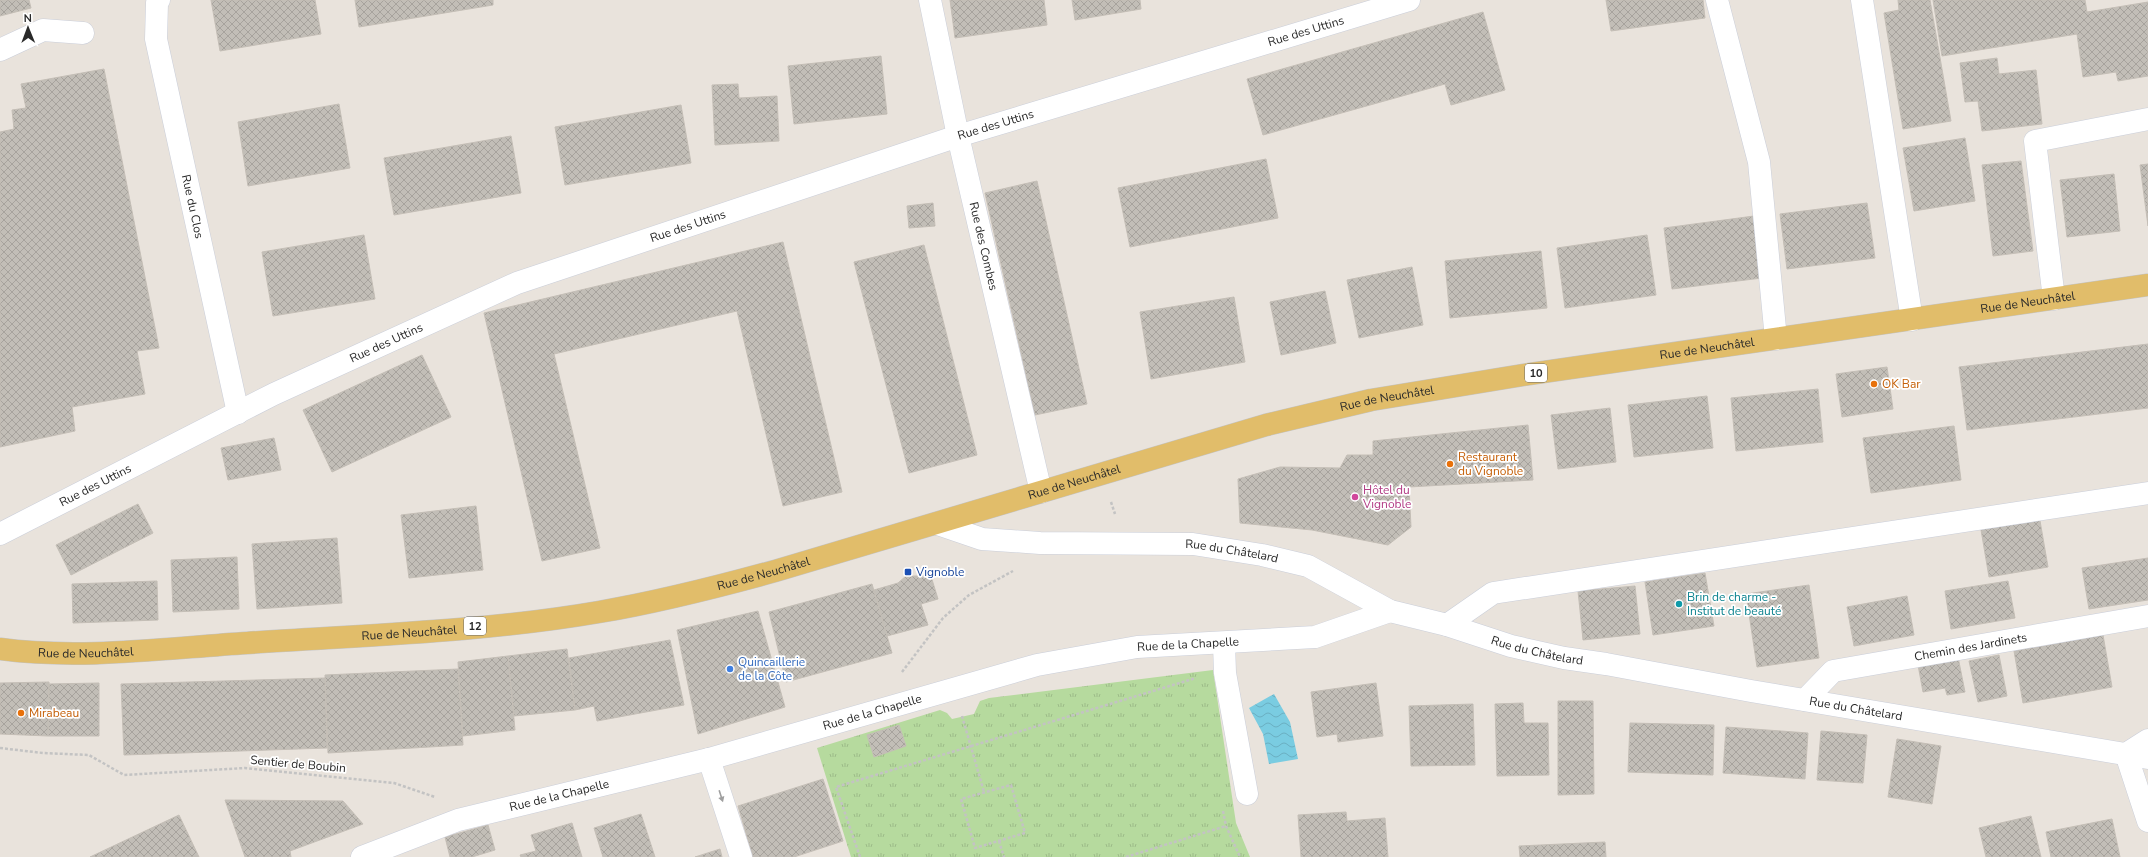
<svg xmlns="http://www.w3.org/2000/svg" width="2148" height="857" font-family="'Nunito Sans',sans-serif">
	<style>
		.park { fill: url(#park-tufts) }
		.water { fill: url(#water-waves) }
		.building { fill: url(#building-cross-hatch); stroke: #c4beb6 }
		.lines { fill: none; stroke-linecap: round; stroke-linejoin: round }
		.minor-casing { stroke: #caced9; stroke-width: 23 }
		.major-casing { stroke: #c3c3c3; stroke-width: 23 }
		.path { stroke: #c3c3c3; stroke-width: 2.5; stroke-dasharray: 3 2; stroke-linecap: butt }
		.minor { stroke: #fff; stroke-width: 22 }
		.major { stroke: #e1bd6a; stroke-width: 22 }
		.oneway { fill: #9f9f9f }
		.food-dot { fill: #e8710a; stroke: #fff; stroke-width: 1.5 }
		.hotel-dot { fill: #d1479c; stroke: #fff; stroke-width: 1.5 }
		.transit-dot { fill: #1a4fb4; stroke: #fff; stroke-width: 1.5 }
		.culture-dot { fill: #0f9aa8; stroke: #fff; stroke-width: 1.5 }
		.shop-dot { fill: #3f7fe0; stroke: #fff; stroke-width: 1.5 }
		.labels { text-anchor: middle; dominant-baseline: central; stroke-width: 3.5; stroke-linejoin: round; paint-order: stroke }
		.shield { fill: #fff; stroke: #696969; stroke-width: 1 }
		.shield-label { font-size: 11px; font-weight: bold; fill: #292929 }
		.street-label { font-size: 12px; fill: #292929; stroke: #fff }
		.food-label { font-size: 12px; fill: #c56008; stroke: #fff; text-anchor: start }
		.hotel-label { font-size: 12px; fill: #b23c85; stroke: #fff; text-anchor: start }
		.transit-label { font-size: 12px; fill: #164399; stroke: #fff; text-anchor: start }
		.culture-label { font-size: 12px; fill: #0d838f; stroke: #fff; text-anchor: start }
		.shop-label { font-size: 12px; fill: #366cbe; stroke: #fff; text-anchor: start }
	</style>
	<defs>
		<pattern id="park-tufts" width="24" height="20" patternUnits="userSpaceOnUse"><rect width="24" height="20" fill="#b6da9e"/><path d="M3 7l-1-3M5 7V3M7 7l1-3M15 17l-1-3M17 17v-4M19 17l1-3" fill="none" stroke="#9cbb88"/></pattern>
		<pattern id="water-waves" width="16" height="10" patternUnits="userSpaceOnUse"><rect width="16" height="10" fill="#7acce1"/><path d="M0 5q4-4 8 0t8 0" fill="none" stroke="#6aafc1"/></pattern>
		<pattern id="building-cross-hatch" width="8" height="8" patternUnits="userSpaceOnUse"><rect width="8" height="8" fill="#c2beb7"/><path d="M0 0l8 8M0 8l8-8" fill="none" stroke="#a7a39d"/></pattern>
	</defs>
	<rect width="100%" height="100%" fill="#e9e3dc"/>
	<path class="park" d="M1213,670L1236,823L1250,857H851L817,748L940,710L947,713L952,719L974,714L980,701L989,698Z"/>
	<path class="water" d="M1274,694L1290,722L1298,759L1269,764L1263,734L1249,708Z"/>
	<path class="building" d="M0,0H29L31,8L0,16Z
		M211,0H315L321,34L220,51Z
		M355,0H493V5L359,27Z
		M950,0H1044L1047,25L955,38Z
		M1072,0H1140L1141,9L1075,20Z
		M1606,0H1703L1705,18L1611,31Z
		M1898,0H1930L1951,121L1903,129L1884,13L1899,10Z
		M1933,0H2085L2087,12L2148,2V76L2118,81L2116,72L2083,77L2077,34L1942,56Z
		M1483,12L1505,90L1451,105L1445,84L1263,135L1247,79Z
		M881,56L887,114L794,124L788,66Z
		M1997,58L1999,74L2036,70L2042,124L1982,131L1978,101L1965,102L1960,63Z
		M104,69L159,348L137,351L145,394L72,407L75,431L0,447V132L14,129L12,110L26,108L21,84Z
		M738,84L739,98L777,96L779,141L715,145L712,85Z
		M339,104L350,168L248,186L238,122Z
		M681,105L691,163L565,185L555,127Z
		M511,136L521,193L394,215L384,158Z
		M1965,138L1975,201L1914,211L1903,148Z
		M1266,159L1278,218L1130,247L1118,188Z
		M2021,161L2033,251L1993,256L1982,165Z
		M2148,164V226L2140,165Z
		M2114,174L2120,231L2067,237L2060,180Z
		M1037,181L1087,404L1035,415L985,193Z
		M933,203L935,226L909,228L907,206Z
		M1867,203L1875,258L1787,269L1780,214Z
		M1754,216L1762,278L1672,289L1664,228Z
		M364,235L375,299L273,316L262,252Z
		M1647,235L1656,295L1565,308L1557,248Z
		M783,242L842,492L783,506L737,311L554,354L600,548L542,561L484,313Z
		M924,245L977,455L909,473L854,262Z
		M1541,251L1547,308L1450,318L1445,261Z
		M1412,267L1423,325L1359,338L1347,280Z
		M1325,291L1336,343L1281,355L1270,302Z
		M1234,297L1245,362L1151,379L1140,312Z
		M2148,344V408L1967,430L1959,367Z
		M422,355L451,417L332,472L303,410Z
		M1887,367L1893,409L1842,417L1836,374Z
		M1818,389L1823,442L1736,451L1731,398Z
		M1707,396L1713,448L1634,457L1628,405Z
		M1610,408L1616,462L1558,469L1551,415Z
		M1528,425L1533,480L1409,487L1411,527L1388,545L1312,530L1240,523L1238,479L1280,467L1340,468L1347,455H1373V441Z
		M1954,426L1961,480L1871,493L1863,438Z
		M274,438L281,470L228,480L221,448Z
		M138,504L153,533L71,575L56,545Z
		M476,506L483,570L409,578L401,515Z
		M2039,515L2048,567L1989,577L1980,524Z
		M337,538L342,603L257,609L252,544Z
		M237,557L239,609L173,612L171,560Z
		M2148,558V600L2089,609L2082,568Z
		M930,573L938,599L921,604L928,625L887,636L874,590L898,583L906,576H922Z
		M1705,573L1714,626L1653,635L1645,582Z
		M157,581L158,620L73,623L72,584Z
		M2008,581L2015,618L1951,629L1945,591Z
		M872,584L892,653L786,682L769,612Z
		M1809,585L1819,658L1757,667L1746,594Z
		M1635,586L1640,634L1583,640L1578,591Z
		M1907,596L1914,635L1854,646L1847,607Z
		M758,611L785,707L698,734L677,630Z
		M2103,635L2112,687L2023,703L2014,651Z
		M670,640L684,705L597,721L594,706L575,710L569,658Z
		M567,649L575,710L514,716L508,656Z
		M1999,655L2007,696L1978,702L1969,661Z
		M508,656L515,730L463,736L458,662Z
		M1958,657L1965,692L1947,695L1945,688L1923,692L1918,665Z
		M458,669L463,745L328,753L325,675Z
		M325,678L327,748L124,755L121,684Z
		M49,682L48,736L0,734V683Z
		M99,683V736H48L49,684Z
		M1376,683L1383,736L1338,742L1337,734L1317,737L1311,692Z
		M1558,701H1593L1594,794L1558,795Z
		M1523,703L1524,723H1548L1549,775L1497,776L1495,704Z
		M1473,704L1475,765L1411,766L1409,706Z
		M1630,723L1714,725L1713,775L1628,772Z
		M899,725L906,746L874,757L867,735Z
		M1726,727L1808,733L1805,779L1723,773Z
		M1821,731L1867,735L1863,783L1817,780Z
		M1897,739L1941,746L1932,804L1888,797Z
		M823,779L843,841L794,857H753L738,806Z
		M225,800L343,801L363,824L290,851L291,857H245Z
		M1346,812L1347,821L1385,818L1388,857H1301L1298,815Z
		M641,814L655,857H603L594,828Z
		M179,815L199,857H90Z
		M2031,816L2041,857H1986L1979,828Z
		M2112,819L2120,857H2051L2046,832Z
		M572,823L582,857H521L520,855L536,851L531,835Z
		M488,825L495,850L472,857H450L445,837Z
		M1605,842L1606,857H1520L1519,846Z
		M720,849L722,857H695Z"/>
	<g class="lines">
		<g class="minor-casing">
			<g id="minor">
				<path id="s1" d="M159,0L157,3L156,39L238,413"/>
				<path id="s2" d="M930,0L958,136L1041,492"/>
				<path d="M1717,0L1759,162L1776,339"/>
				<path d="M1862,0L1912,320"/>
				<path d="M0,50L43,30L83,33"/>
				<path d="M2054,299L2035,141L2148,119"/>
				<path id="s3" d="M938,524L982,539L1040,543L1193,544L1262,555L1308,566L1390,611L1447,625L1511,646L1564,658L1606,664L1751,691L2148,758"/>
				<path id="s4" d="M0,534L274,394L517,283L958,136L1409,0"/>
				<path d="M1447,625L1493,593L2148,493"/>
				<path d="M1224,644L1225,673L1247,794"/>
				<path id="s5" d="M1805,700L1833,671L2148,616"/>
				<path d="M2148,740L2126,754L2148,821"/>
				<path d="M709,759L741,857"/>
				<path id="s6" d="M362,857L458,820L709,759L1037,665L1137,647L1315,637L1390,611"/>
			</g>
		</g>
		<g class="major-casing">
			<g id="major">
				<path id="s7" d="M0,649C81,660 166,648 247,643C364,635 483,632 599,612C658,602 717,587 775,571L1266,425L1371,400L1523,375L2148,285"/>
			</g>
		</g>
		<path class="path" d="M1111,502L1115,514
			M902,672L943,618L969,595L1013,571
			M962,716L984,792
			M0,748L43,753L89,755L124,775L245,768L394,783L435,797
			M1011,785L1025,833L975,848L961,799Z
			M1223,811L1226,826L1240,857
			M999,841L1004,857
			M860,857L836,787L1196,678
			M1126,857L1226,826"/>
		<use href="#minor" class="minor"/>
		<use href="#major" class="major"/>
	</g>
	<defs><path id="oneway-solid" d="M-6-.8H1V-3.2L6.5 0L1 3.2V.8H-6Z"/></defs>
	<use class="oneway" href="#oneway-solid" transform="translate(721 796) rotate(72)"/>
	<g class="food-dot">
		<circle cx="1874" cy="384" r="4"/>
		<circle cx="1450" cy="464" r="4"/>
		<circle cx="21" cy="713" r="4"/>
	</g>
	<circle class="hotel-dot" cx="1355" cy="497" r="4"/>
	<rect class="transit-dot" x="904" y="568" width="8" height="8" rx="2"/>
	<circle class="culture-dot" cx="1679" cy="604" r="4"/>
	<circle class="shop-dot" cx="730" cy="669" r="4"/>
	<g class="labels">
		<g class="shield">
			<rect x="1525" y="364" width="22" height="18" rx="3"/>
			<rect x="464" y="617" width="22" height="18" rx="3"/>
		</g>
		<g class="shield-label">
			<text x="1536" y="373">10</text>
			<text x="475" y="626">12</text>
		</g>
		<g class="street-label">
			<text stroke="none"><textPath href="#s4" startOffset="1403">Rue des Uttins</textPath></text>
			<text stroke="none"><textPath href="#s4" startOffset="1079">Rue des Uttins</textPath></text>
			<text stroke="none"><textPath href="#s1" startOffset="211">Rue du Clos</textPath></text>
			<text stroke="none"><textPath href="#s4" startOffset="755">Rue des Uttins</textPath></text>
			<text stroke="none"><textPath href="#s2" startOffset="252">Rue des Combes</textPath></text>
			<text stroke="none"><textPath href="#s7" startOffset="2066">Rue de Neuchâtel</textPath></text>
			<text stroke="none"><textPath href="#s4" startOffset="431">Rue des Uttins</textPath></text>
			<text stroke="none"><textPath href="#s7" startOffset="1742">Rue de Neuchâtel</textPath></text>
			<text stroke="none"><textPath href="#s7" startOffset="1418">Rue de Neuchâtel</textPath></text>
			<text stroke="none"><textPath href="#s7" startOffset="1094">Rue de Neuchâtel</textPath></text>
			<text stroke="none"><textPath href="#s4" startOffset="107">Rue des Uttins</textPath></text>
			<text stroke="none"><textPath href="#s3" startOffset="297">Rue du Châtelard</textPath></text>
			<text stroke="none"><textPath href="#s7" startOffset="770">Rue de Neuchâtel</textPath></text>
			<text stroke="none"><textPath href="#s7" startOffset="410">Rue de Neuchâtel</textPath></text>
			<text stroke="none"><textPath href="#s6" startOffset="855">Rue de la Chapelle</textPath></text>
			<text stroke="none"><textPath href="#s5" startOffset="180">Chemin des Jardinets</textPath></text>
			<text stroke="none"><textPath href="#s3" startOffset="621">Rue du Châtelard</textPath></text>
			<text stroke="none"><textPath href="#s7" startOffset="86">Rue de Neuchâtel</textPath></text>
			<text stroke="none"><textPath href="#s3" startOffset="945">Rue du Châtelard</textPath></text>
			<text stroke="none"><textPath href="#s6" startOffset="531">Rue de la Chapelle</textPath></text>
			<text transform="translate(298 764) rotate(5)">Sentier de Boubin</text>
			<text stroke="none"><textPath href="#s6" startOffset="207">Rue de la Chapelle</textPath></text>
		</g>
		<g class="food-label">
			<text x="1882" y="384">OK Bar</text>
			<text x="1458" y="457">Restaurant<tspan x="1458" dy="14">du Vignoble</tspan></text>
			<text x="29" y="713">Mirabeau</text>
		</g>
		<g class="hotel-label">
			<text x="1363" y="490">Hôtel du<tspan x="1363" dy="14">Vignoble</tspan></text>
		</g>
		<g class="transit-label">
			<text x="916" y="572">Vignoble</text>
		</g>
		<g class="culture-label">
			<text x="1687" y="597">Brin de charme -<tspan x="1687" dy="14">Institut de beauté</tspan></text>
		</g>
		<g class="shop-label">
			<text x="738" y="662">Quincaillerie<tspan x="738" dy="14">de la Côte</tspan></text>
		</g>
	</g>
	<g transform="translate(28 28) rotate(359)" stroke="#ffffff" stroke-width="3" paint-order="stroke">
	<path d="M0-3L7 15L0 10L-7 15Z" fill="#292929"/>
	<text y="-6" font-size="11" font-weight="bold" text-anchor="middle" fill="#292929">N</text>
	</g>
</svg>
